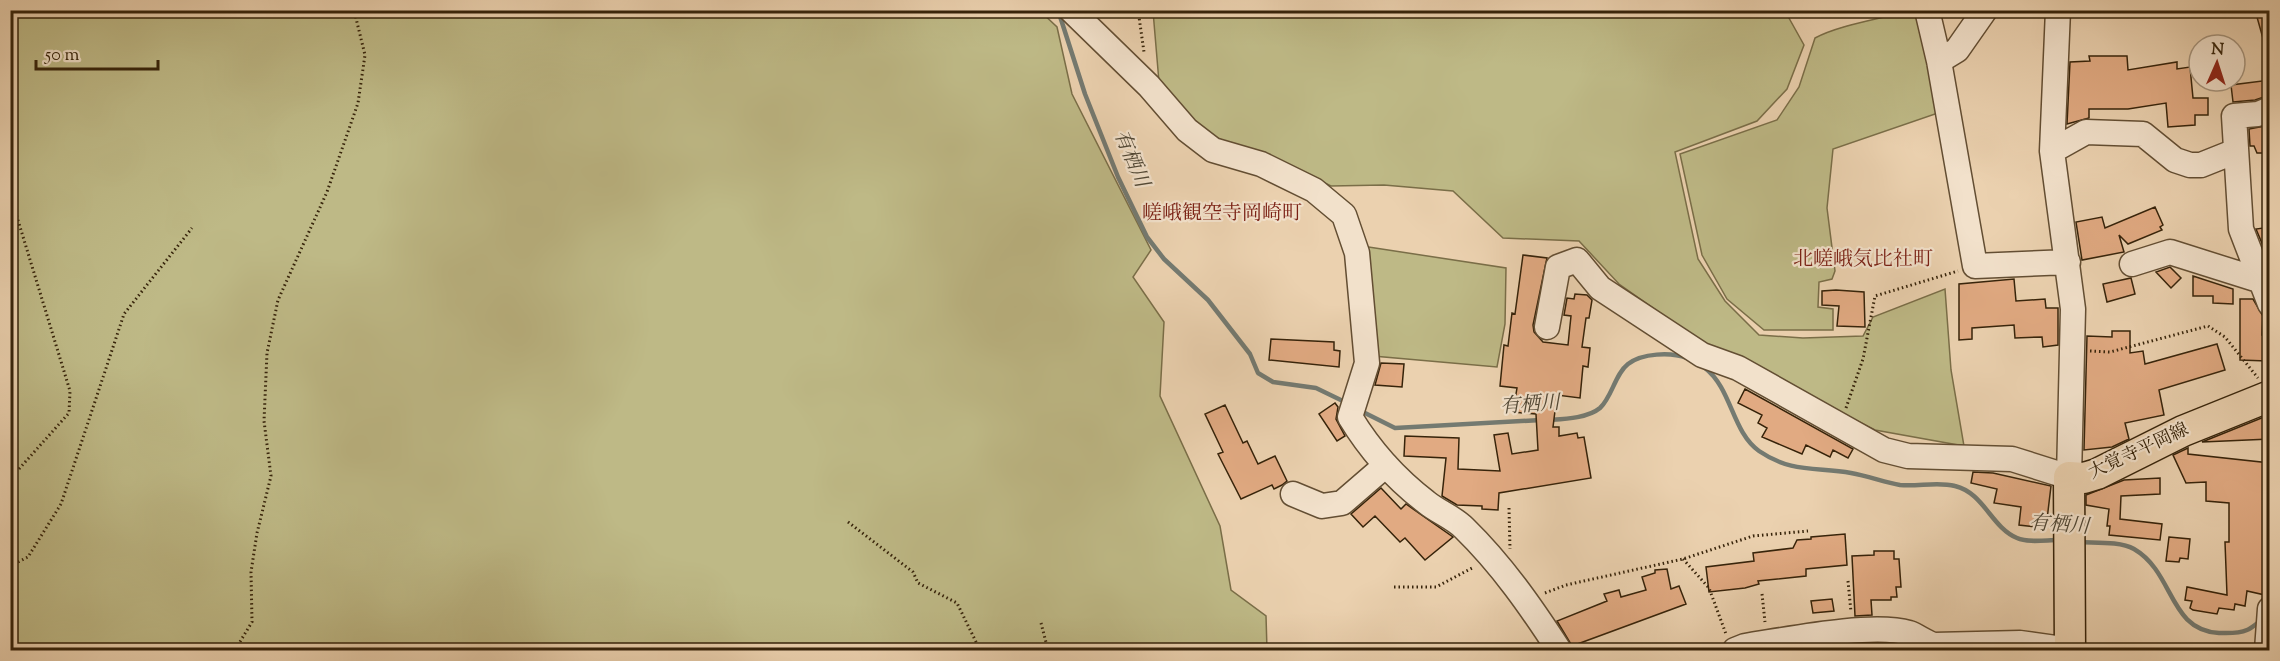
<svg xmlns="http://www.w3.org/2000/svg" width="2280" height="661" font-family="'Sorts Mill Goudy','Noto Serif JP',serif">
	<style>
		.green { fill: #beb986; stroke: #7a6e48; stroke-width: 1.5 }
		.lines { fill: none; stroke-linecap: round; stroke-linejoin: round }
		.stream { stroke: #747a71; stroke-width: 4.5 }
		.building { fill: #e1aa82; stroke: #36230a; stroke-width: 1.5 }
		.minor-casing { stroke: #634e33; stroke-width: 27 }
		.major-casing { stroke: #36230a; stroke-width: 33 }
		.path { stroke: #36230a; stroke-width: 3; stroke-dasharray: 1.5 3; stroke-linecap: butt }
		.minor { stroke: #f2e1cb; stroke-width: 24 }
		.major { stroke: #ebd1af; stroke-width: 30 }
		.labels { text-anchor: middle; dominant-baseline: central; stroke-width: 4.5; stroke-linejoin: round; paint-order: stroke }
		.street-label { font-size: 18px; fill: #36230a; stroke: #f2e1cb }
		.water-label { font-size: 20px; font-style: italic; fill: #504735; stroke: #f2e1cb }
		.neighbourhood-label { font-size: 20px; fill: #7a1f14; stroke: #f2e1cb }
	</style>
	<rect width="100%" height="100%" fill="#ebd1af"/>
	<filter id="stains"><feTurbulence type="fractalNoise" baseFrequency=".00333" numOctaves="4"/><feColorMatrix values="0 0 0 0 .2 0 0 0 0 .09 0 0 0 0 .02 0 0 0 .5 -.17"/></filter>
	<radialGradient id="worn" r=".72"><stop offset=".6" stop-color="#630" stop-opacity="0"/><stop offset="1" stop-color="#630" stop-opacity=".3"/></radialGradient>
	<path class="green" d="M10,11H1040L1057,27L1072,94L1151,250L1133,277L1164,322L1160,396L1220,526L1231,590L1266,616L1267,650H11Z
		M1153,11H1785L1804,45L1787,89L1757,121L1675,152L1698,259L1725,301L1759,335L1803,338L1863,336L1873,317L1945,289L1951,370L1964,446L1875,430L1706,345L1619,284L1579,241L1503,238L1453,191L1384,185L1331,186L1274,158L1234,146L1199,129L1160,94Z
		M1908,11H1922L1938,113L1833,149L1827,208L1835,271L1832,279L1819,282L1818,307L1833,309V330H1764L1727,299L1702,255L1680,154L1777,120L1799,87L1815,38C1839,25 1880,19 1908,11Z
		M1362,246L1506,268L1505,324L1497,367L1373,356Z"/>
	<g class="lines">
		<path class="stream" d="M1058,10L1085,94L1118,177L1147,237L1164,259L1208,300L1250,354L1258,373L1273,382L1316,388L1347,403
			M1705,368C1732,389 1732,432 1759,451C1791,473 1816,467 1851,473C1868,476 1884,482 1900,485C1918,487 1937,481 1955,486C1984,493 1991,527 2017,538C2028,543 2046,540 2058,540
			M1359,410L1395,428L1541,420
			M1550,420C1565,419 1588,418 1600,408C1612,397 1615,374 1628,364C1642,353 1671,352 1687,358
			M2079,542C2095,543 2120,541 2134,549C2175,573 2168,630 2219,633C2228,633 2238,634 2247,630C2252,628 2257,623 2262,620"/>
	</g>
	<path class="building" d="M2255,10H2270V48L2266,49Z
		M2089,56H2127L2128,70L2177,62V69L2190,67L2193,98H2208V115H2195V125L2168,127L2166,103L2128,109H2089V118L2067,124L2070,62L2090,61Z
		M2270,80V95L2255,100L2233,102L2231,85Z
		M2270,125V153H2257L2254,146H2250L2249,129Z
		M2155,207L2163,225L2160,227L2162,230L2128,244L2119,235L2124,252L2082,260L2076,222L2102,217L2105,228Z
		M2270,227V248H2264L2256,229Z
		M1523,255L1547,258L1533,325L1534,332L1543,342L1568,345L1571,316L1564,315L1567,298L1574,299L1575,294L1587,295L1592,300L1589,318H1586L1582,347L1590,348L1588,367L1583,366L1580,398L1557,395L1553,427H1559V436L1577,433L1578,438L1584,437L1591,478L1499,493L1498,510L1482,509V506L1457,505L1442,496L1446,458L1404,456L1405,436L1459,438L1458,469L1500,471L1494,435L1508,433L1512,454L1538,450L1536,414L1513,412L1517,388L1500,386L1504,345L1508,346L1512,313L1515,314Z
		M2170,267L2181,278L2171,288L2156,272Z
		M2193,276L2233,289V304L2213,303V296H2193Z
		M2131,278L2135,294L2107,302L2103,284Z
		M2014,279L2016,301L2045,299L2046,308H2058V345L2043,347L2042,337L2015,338L2014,325L1972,328V339L1959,340V284Z
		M1836,290L1864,292L1865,327L1837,326L1839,306L1822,305V291Z
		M2240,299H2253L2263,316L2262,335H2270L2267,361L2240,360Z
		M2112,331H2130V353L2143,351L2145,364L2217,344L2225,370L2159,390L2164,415L2125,423L2129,439L2112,447L2084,450L2087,336L2112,337Z
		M1271,339L1334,342V350L1340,351L1339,367L1269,360Z
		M1381,363L1404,364L1402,387L1375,385Z
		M1745,389L1853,449L1848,458L1833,450L1830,457L1806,445L1802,454L1762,437L1767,428L1758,423L1762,415L1738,403Z
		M1335,403L1338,407L1336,419L1345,436L1337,441L1319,414Z
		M1225,405L1243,443L1247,441L1258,464L1275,456L1287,481L1282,485L1274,489L1272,485L1241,499L1218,454L1223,452L1205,414Z
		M2264,417H2270V439L2202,442Z
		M2188,448V454L2270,463L2269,482H2265V553H2270V570L2265,595L2247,591L2245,606L2235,604L2234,610L2219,608L2217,614L2193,610L2190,608L2192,601L2185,600L2187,587L2227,595L2225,542H2229V503L2206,501V482L2186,483L2173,455Z
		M1973,472L1993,473L2051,486L2046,528L2019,525L2021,507L1994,503L1997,489L1971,483Z
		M2160,478V494L2121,496L2120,519L2162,524L2160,540L2109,535L2110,526H2107L2109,509L2086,505V495L2124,480Z
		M1381,488L1401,509L1406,504L1453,537L1425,560L1405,538L1400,542L1375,516L1363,527L1351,514Z
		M1845,534L1847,565L1806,569V576L1758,581L1759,584L1745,588L1709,592L1706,567L1754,561L1753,553L1793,548L1797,540L1811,539V537Z
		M2169,537L2190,539L2188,559L2180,558L2179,562L2166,561Z
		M1874,551H1894V559H1899L1901,587H1896L1897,597H1891V600H1871L1872,615L1855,616L1852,556L1874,555Z
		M1667,569L1671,589L1679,586L1686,604L1572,646L1557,621L1607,601L1604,594L1619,590L1621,597L1646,590L1642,577L1655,573V570Z
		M1832,599L1834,611L1813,613L1811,601Z"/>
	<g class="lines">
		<g class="minor-casing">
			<path id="minor" d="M1071,10L1149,86L1187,130L1213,150L1261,164L1314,190L1344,215L1357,253L1367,363L1350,417C1370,450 1396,479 1426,502C1438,512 1453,517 1464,528C1502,565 1531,607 1559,650
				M1927,10L1939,61L1975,266L2068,262
				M1939,61L1957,50L1985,10
				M2270,109L2258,114L2234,116L2241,229L2270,304
				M2052,151L2086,132L2143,134L2175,160L2190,165H2201L2236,151
				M2132,264L2170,252L2262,281
				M1547,327L1558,267L1577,260L1600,288L1702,355L1738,368L1884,450L1908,456L2012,459L2069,477L2073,309L2052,151L2058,10
				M1293,494L1322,506L1342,503L1386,465
				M1735,650L1745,646C1785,640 1872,622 1909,633C1918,636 1924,642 1934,645L2020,643L2070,650
				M2267,650L2270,609"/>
		</g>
		<g class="major-casing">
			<path id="major" d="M2070,650L2069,477L2084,478L2097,474L2183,431L2270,396"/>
		</g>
		<path class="path" d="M1138,10L1144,52
			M10,194L70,391L69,413L10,479
			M2090,351L2110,352L2208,326L2225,337L2258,378
			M1846,408L1863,359L1875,296L1958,271
			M1509,508L1510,549
			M848,522L913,572L918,583L957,603L980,650
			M1683,559L1709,588L1726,634
			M10,566L28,557L61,504L124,314L192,228
			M1848,581L1851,612
			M1394,587H1436L1474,567
			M1545,593L1566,585L1683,559L1753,536L1808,531
			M1762,594L1765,622
			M1041,623L1048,650
			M220,650L238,645L252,622L251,572L257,533L271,476L264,421L267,353L278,300L327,192L358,103L365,55L354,10"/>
		<use href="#minor" class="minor"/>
		<use href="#major" class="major"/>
	</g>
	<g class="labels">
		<g class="street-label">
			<text transform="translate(2139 452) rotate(-25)">大覚寺平岡線</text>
		</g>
		<g class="water-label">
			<text transform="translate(1130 159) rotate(67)">有栖川</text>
			<text transform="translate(1530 406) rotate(-4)">有栖川</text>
			<text transform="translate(2059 526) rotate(4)">有栖川</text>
		</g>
		<g class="neighbourhood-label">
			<text x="1222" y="214">嵯峨観空寺岡崎町</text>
			<text x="1863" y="260">北嵯峨気比社町</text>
		</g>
	</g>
	<rect width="2280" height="661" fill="none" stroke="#ebd1af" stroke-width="36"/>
	<rect x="12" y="12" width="2256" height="637" fill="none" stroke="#36230a" stroke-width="3"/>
	<rect x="18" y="18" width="2244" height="625" fill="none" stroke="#36230a" stroke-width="1.5"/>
	<g transform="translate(2217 63) rotate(3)"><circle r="28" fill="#f2e1cb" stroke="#a7957e" stroke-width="1.5"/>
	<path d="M0-4.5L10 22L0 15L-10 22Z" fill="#8f2418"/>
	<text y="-9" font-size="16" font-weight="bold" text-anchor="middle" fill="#36230a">N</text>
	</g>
	<path d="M36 60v9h122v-9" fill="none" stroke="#36230a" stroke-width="3"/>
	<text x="45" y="60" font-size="18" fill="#36230a" stroke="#f2e1cb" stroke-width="4.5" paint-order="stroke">50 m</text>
	<rect width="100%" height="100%" filter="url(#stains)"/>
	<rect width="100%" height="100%" fill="url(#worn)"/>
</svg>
